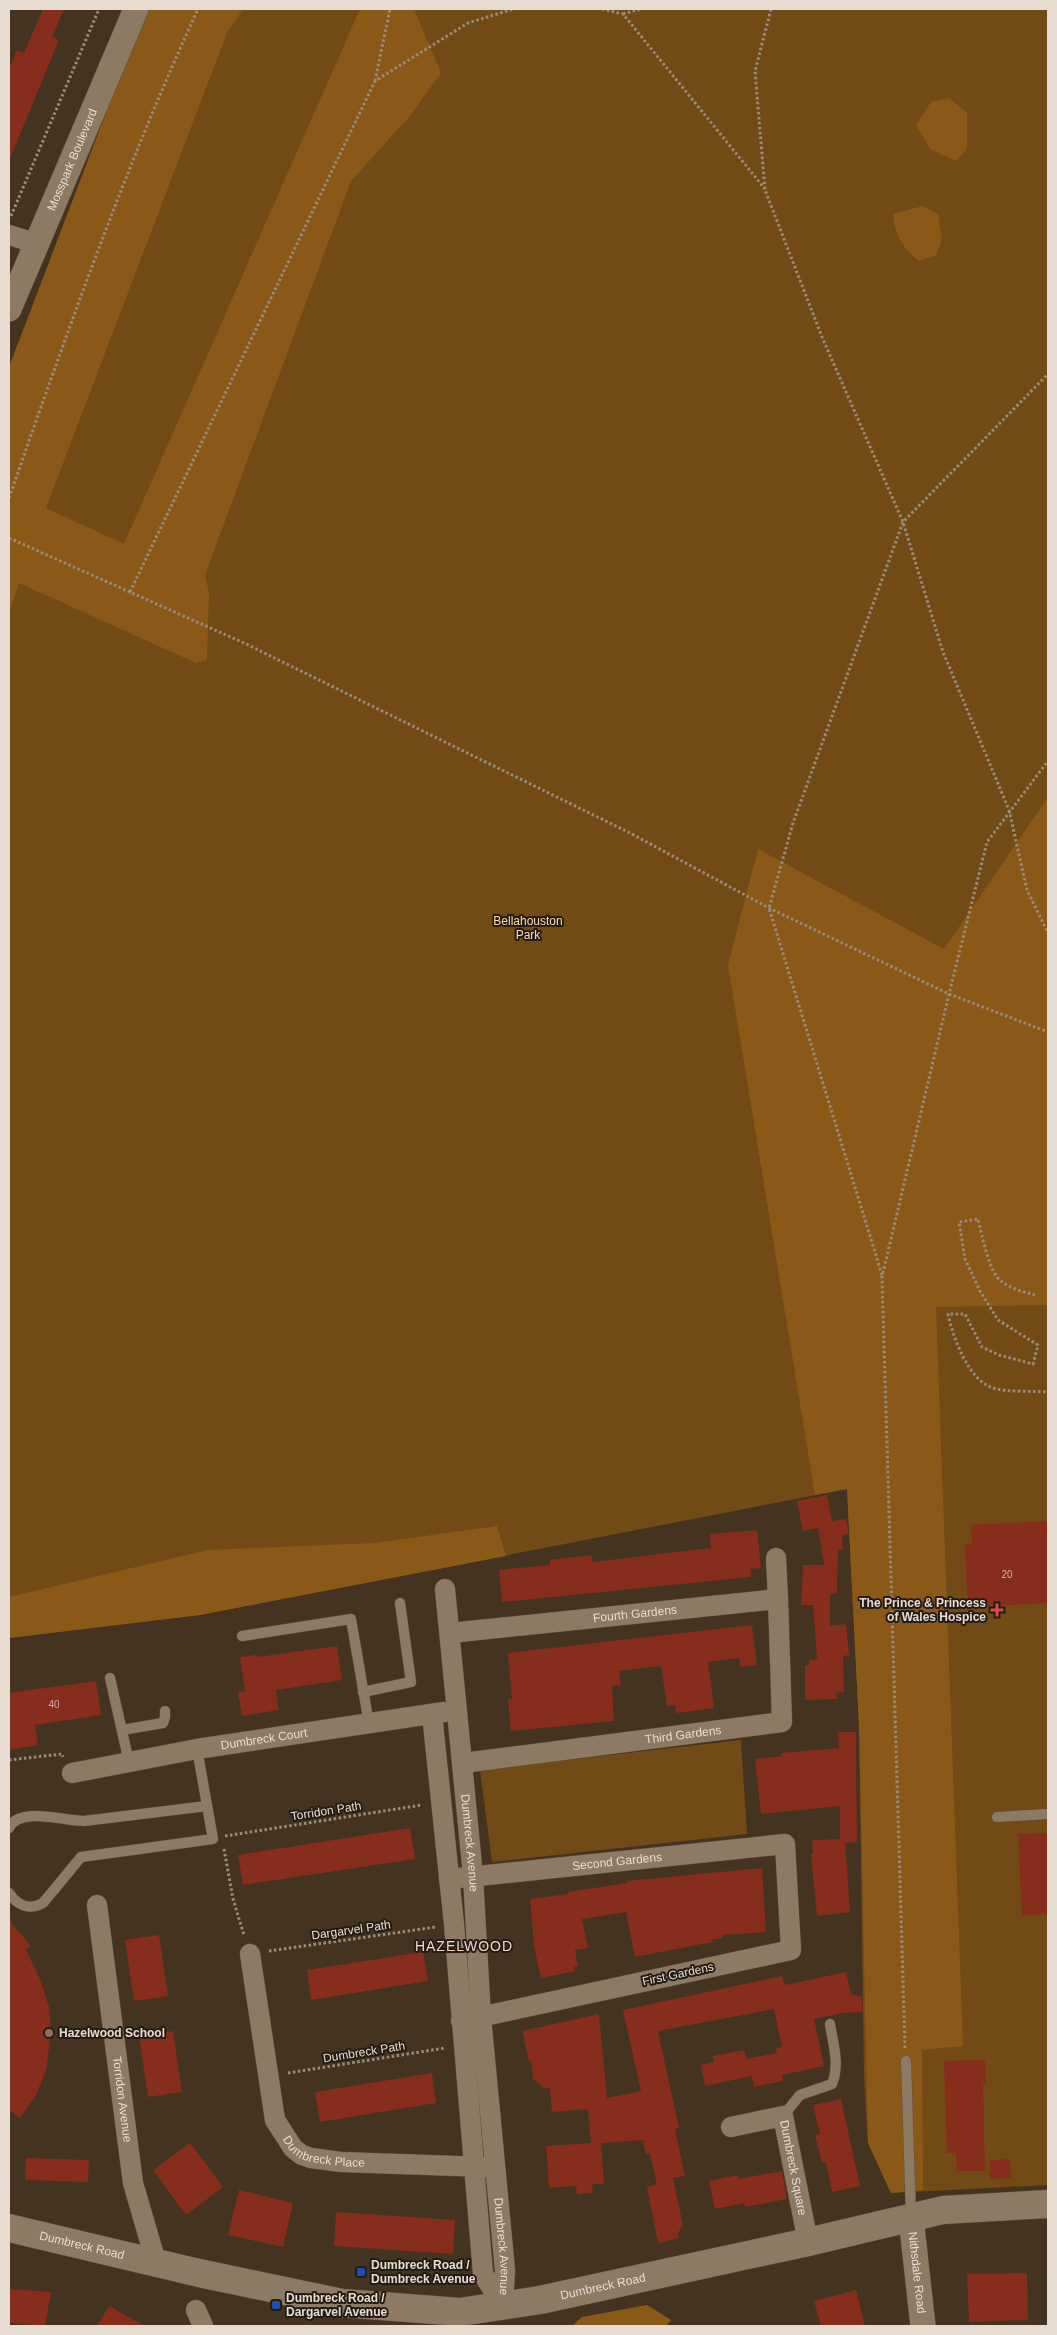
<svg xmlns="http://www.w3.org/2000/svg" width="1057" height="2335" font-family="Helvetica,sans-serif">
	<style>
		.green { fill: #724a15 }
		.forest { fill: #8a5917 }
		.building { fill: #862d1b }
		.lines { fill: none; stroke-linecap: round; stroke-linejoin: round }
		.service-casing { stroke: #5f5040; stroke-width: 11 }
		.minor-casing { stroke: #5f5040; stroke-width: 21 }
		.tertiary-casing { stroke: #5f5040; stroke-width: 26 }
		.secondary-casing { stroke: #5f5040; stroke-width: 29 }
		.path { stroke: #9a8c7d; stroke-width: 3; stroke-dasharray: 2.5 2.5; stroke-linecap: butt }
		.service { stroke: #8d7a65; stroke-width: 10 }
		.minor { stroke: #8d7a65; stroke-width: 20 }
		.tertiary { stroke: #8d7a65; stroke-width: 25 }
		.secondary { stroke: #8d7a65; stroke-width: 28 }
		.health-dot { fill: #e0444e; stroke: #241c14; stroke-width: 2 }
		.education-dot { fill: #8d6e63; stroke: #241c14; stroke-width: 2 }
		.transit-dot { fill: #1a4fb4; stroke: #241c14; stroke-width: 2 }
		.labels { text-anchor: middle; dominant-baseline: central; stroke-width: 4; stroke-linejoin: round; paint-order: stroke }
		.number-label { font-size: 10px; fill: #cfb0a4 }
		.street-label { font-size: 12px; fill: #e7dcd1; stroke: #241c14 }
		.park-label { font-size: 12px; fill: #ffdcb7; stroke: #241c14 }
		.poi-label { font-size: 12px; font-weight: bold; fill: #e7dcd1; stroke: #241c14; text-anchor: start }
		.neighbourhood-label { font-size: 14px; letter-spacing: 1px; fill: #efd9c2; stroke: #241c14 }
	</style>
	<rect width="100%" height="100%" fill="#443320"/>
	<path class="green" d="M149,9H1048V2185L891,2193L868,2143L864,2077L859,1725L847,1489L200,1615L9,1638V367Z
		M741,1740L747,1834L492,1862L480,1770Z"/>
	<path class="forest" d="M149,9H243L227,33L46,508L124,544L360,9H414L441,73L410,116L351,181L205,575L209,593L207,660L196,663L19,583L9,614V367L120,76Z
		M949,98L967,113V149L956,161L930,149L916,125L931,102Z
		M923,206L938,214L942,240L936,255L919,261C903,249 895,235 893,214Z
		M1048,797V1305L936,1307L963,2046L922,2050L923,2190L891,2193L868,2143L859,1725L847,1489L815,1495L728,965L758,849L944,949Z
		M497,1526L506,1556L200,1615L9,1638V1597L208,1550L375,1543Z
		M647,2305L671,2320L666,2326H572L582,2317Z"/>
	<path class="building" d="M43,9H64L52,37L59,40L9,161V69L17,50L24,53Z
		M827,1495L832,1521L846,1519L849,1534L842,1535L843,1550L838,1549L837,1593L830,1594V1626L846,1624L849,1655L843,1656L844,1692L836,1693L837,1699L805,1700V1665H809V1660L817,1659L813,1605H801L803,1565H824L818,1528L803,1531L797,1501Z
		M1048,1521V1603L968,1607L965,1544H972L971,1525Z
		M757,1530L761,1568L750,1569L751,1577L502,1602L499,1570L550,1565V1560L592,1555V1562L711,1548L710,1534Z
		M752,1625L757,1665L740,1667L739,1658L708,1662L714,1708L676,1713L675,1705L667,1706L661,1666L619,1671L621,1685L612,1686L614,1721L511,1731L508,1699H512L508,1653Z
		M337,1646L342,1680L276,1690L279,1710L242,1716L238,1692L245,1691L240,1657L257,1655L258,1657Z
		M96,1681L101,1715L35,1725L38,1745L9,1750V1693Z
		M838,1732H856L857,1842L845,1843L850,1912L817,1916L811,1854H813L812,1840L840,1839V1806L761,1814L755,1759L782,1756L781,1753L839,1748Z
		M410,1828L415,1859L243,1885L238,1855Z
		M1048,1833V1914L1022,1915L1018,1834Z
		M762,1868L766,1932L722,1935V1938L711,1940L712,1942L635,1957L626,1912L582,1919L588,1948L575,1950L578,1966L574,1967L575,1971L541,1978L534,1946L530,1899L568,1894V1892L627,1883V1881Z
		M9,1917L13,1925L31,1946L26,1950L40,1979L49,2007L51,2033L46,2070L36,2095L20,2118L9,2110Z
		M159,1935L168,1996L134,2001L125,1940Z
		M423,1952L428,1981L311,2000L307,1970Z
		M846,1972L851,1994L862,1997L863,2012L842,2013L814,2019L824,2066L782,2075L783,2081L754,2087L752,2076L705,2086L701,2065L714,2062L713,2056L744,2050L746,2059L777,2053L776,2048L782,2047L774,2009L658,2031L679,2128L675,2129L685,2176L673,2178L683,2225L678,2233L679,2238L658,2243L647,2187L657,2185L650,2153L646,2154L643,2140L601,2143L604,2184H592L593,2193L577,2194L576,2186L549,2188L546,2146L591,2143L588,2109L552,2112L550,2088H544L533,2079L531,2061H529L522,2031L599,2014L607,2098L641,2091L623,2010L782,1976L785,1985Z
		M173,2031L182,2092L148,2097L139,2036Z
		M985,2060L986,2084H983L985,2171H957L956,2153H947L944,2061Z
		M432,2073L436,2103L320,2122L315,2092Z
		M841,2099L860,2186L832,2192L826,2162L822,2163L815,2135L820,2134L813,2105Z
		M190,2143L223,2187L186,2215L153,2170Z
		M26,2158L89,2160L88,2182L25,2180Z
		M1010,2159L1011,2178L990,2179V2160Z
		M782,2171L787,2199L745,2207L744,2203L715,2209L709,2181L738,2175L739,2179Z
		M239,2190L293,2203L283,2247L228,2235Z
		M336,2212L455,2220L453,2254L334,2246Z
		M1027,2273L1028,2320L969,2322L967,2274Z
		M9,2289L51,2292L45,2326L9,2323Z
		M856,2290L865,2326H821L814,2301Z
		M109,2306L116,2310L145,2326H97Z"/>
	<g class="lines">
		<g class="service-casing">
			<path id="service" d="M242,1636L351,1619L369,1724
				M110,1678L129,1762
				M363,1692L411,1682L400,1603
				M122,1730L163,1723L165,1717V1711
				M997,1817L1048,1814
				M9,1828C19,1806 63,1821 84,1821L207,1806
				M9,1893C17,1905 29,1911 43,1903L81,1857L213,1839L197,1749
				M906,2061L911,2217
				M783,2116L800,2095L832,2084C840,2064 833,2044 830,2024"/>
		</g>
		<g class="minor-casing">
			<g id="minor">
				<path d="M9,235L35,243"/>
				<path id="s1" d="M445,1589L473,1876L481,2017L505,2270L503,2306"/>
				<path id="s2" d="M450,1633L778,1599L776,1558"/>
				<path d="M432,1714L454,1924L483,2274L503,2306"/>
				<path id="s3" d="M463,1763L782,1722L778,1599"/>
				<path id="s4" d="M72,1773L197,1749L444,1712"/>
				<path id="s5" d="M449,1879L785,1844L791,1950L461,2021"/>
				<path id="s6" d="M97,1905L133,2183L156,2262"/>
				<path id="s7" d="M250,1954L275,2120L293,2148L302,2155L311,2158L341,2162L486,2167"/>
				<path id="s8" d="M731,2127L783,2116L808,2242"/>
				<path d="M196,2310L203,2326"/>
			</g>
		</g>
		<g class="tertiary-casing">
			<g id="tertiary">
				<path id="s9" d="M9,309L136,9"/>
				<path id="s10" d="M911,2218L923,2326"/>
			</g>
		</g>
		<g class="secondary-casing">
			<g id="secondary">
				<path id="s11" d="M9,2228L199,2273L342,2303L460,2312L540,2300L808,2242L943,2210L1048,2204"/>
			</g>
		</g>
		<path class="path" d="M602,9L623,14L765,189
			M771,9L755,71L765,190L822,337L903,522L943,652L1009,810L1027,890L1048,933
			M623,14L640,9
			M375,81L390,9
			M11,216L99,9
			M9,498C67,333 125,167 198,9
			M9,538L244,643L630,833L769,908L949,994L1048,1032
			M130,592L375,81L468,23L513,9
			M882,1275L769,908L793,823L903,522L1048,374
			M1035,1295C1024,1292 1012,1289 1002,1282C989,1273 982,1235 978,1219L959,1222L965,1259L980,1291L998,1320L1038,1345L1033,1364L999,1355L982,1347L965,1314H948C953,1337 968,1380 993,1388C1005,1392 1034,1391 1048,1392
			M9,1760L62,1754L63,1757
			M225,1836L422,1805
			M224,1849L233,1899L244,1935
			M269,1951L436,1927
			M905,2048L882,1277L949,994L987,842L1048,761
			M288,2073L445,2048"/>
		<use href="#service" class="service"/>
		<use href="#minor" class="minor"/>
		<use href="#tertiary" class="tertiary"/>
		<use href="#secondary" class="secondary"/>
	</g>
	<path class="health-dot" d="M994.5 1602.5h5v5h5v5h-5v5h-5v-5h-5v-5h5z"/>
	<circle class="education-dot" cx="49" cy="2033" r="5"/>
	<g class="transit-dot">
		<rect x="356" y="2267" width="10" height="10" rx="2.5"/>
		<rect x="271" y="2300" width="10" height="10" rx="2.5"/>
	</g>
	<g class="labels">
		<g class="number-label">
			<text x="1007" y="1574">20</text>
			<text x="54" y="1704">40</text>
		</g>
		<g class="street-label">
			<text stroke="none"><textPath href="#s9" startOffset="162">Mosspark Boulevard</textPath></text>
			<text stroke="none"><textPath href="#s2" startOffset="186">Fourth Gardens</textPath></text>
			<text stroke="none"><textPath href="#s3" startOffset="222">Third Gardens</textPath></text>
			<text stroke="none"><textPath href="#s4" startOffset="195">Dumbreck Court</textPath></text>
			<text transform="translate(326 1811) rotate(-9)">Torridon Path</text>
			<text stroke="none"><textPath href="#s1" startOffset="255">Dumbreck Avenue</textPath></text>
			<text stroke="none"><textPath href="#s5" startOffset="169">Second Gardens</textPath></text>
			<text transform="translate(351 1930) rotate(-8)">Dargarvel Path</text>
			<text transform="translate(678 1974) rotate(-12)">First Gardens</text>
			<text transform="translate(364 2052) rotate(-9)">Dumbreck Path</text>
			<text stroke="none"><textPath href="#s6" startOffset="196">Torridon Avenue</textPath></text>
			<text stroke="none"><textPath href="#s7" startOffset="232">Dumbreck Place</textPath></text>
			<text stroke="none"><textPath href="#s8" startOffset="106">Dumbreck Square</textPath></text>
			<text stroke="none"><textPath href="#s11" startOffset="75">Dumbreck Road</textPath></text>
			<text stroke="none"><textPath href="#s1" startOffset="660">Dumbreck Avenue</textPath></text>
			<text stroke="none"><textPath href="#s10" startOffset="55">Nithsdale Road</textPath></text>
			<text stroke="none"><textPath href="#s11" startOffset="605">Dumbreck Road</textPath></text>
		</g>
		<g class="park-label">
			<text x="528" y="921">Bellahouston<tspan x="528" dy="14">Park</tspan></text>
		</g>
		<g class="poi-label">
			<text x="986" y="1603" text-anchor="end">The Prince &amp; Princess<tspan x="986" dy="14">of Wales Hospice</tspan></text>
			<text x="59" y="2033">Hazelwood School</text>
			<text x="371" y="2265">Dumbreck Road /<tspan x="371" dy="14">Dumbreck Avenue</tspan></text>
			<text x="286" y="2298">Dumbreck Road /<tspan x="286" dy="14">Dargarvel Avenue</tspan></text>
		</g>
		<g class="neighbourhood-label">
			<text x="464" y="1946">HAZELWOOD</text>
		</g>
	</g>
	<rect width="1057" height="2335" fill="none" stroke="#e7dcd1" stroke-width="20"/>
</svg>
